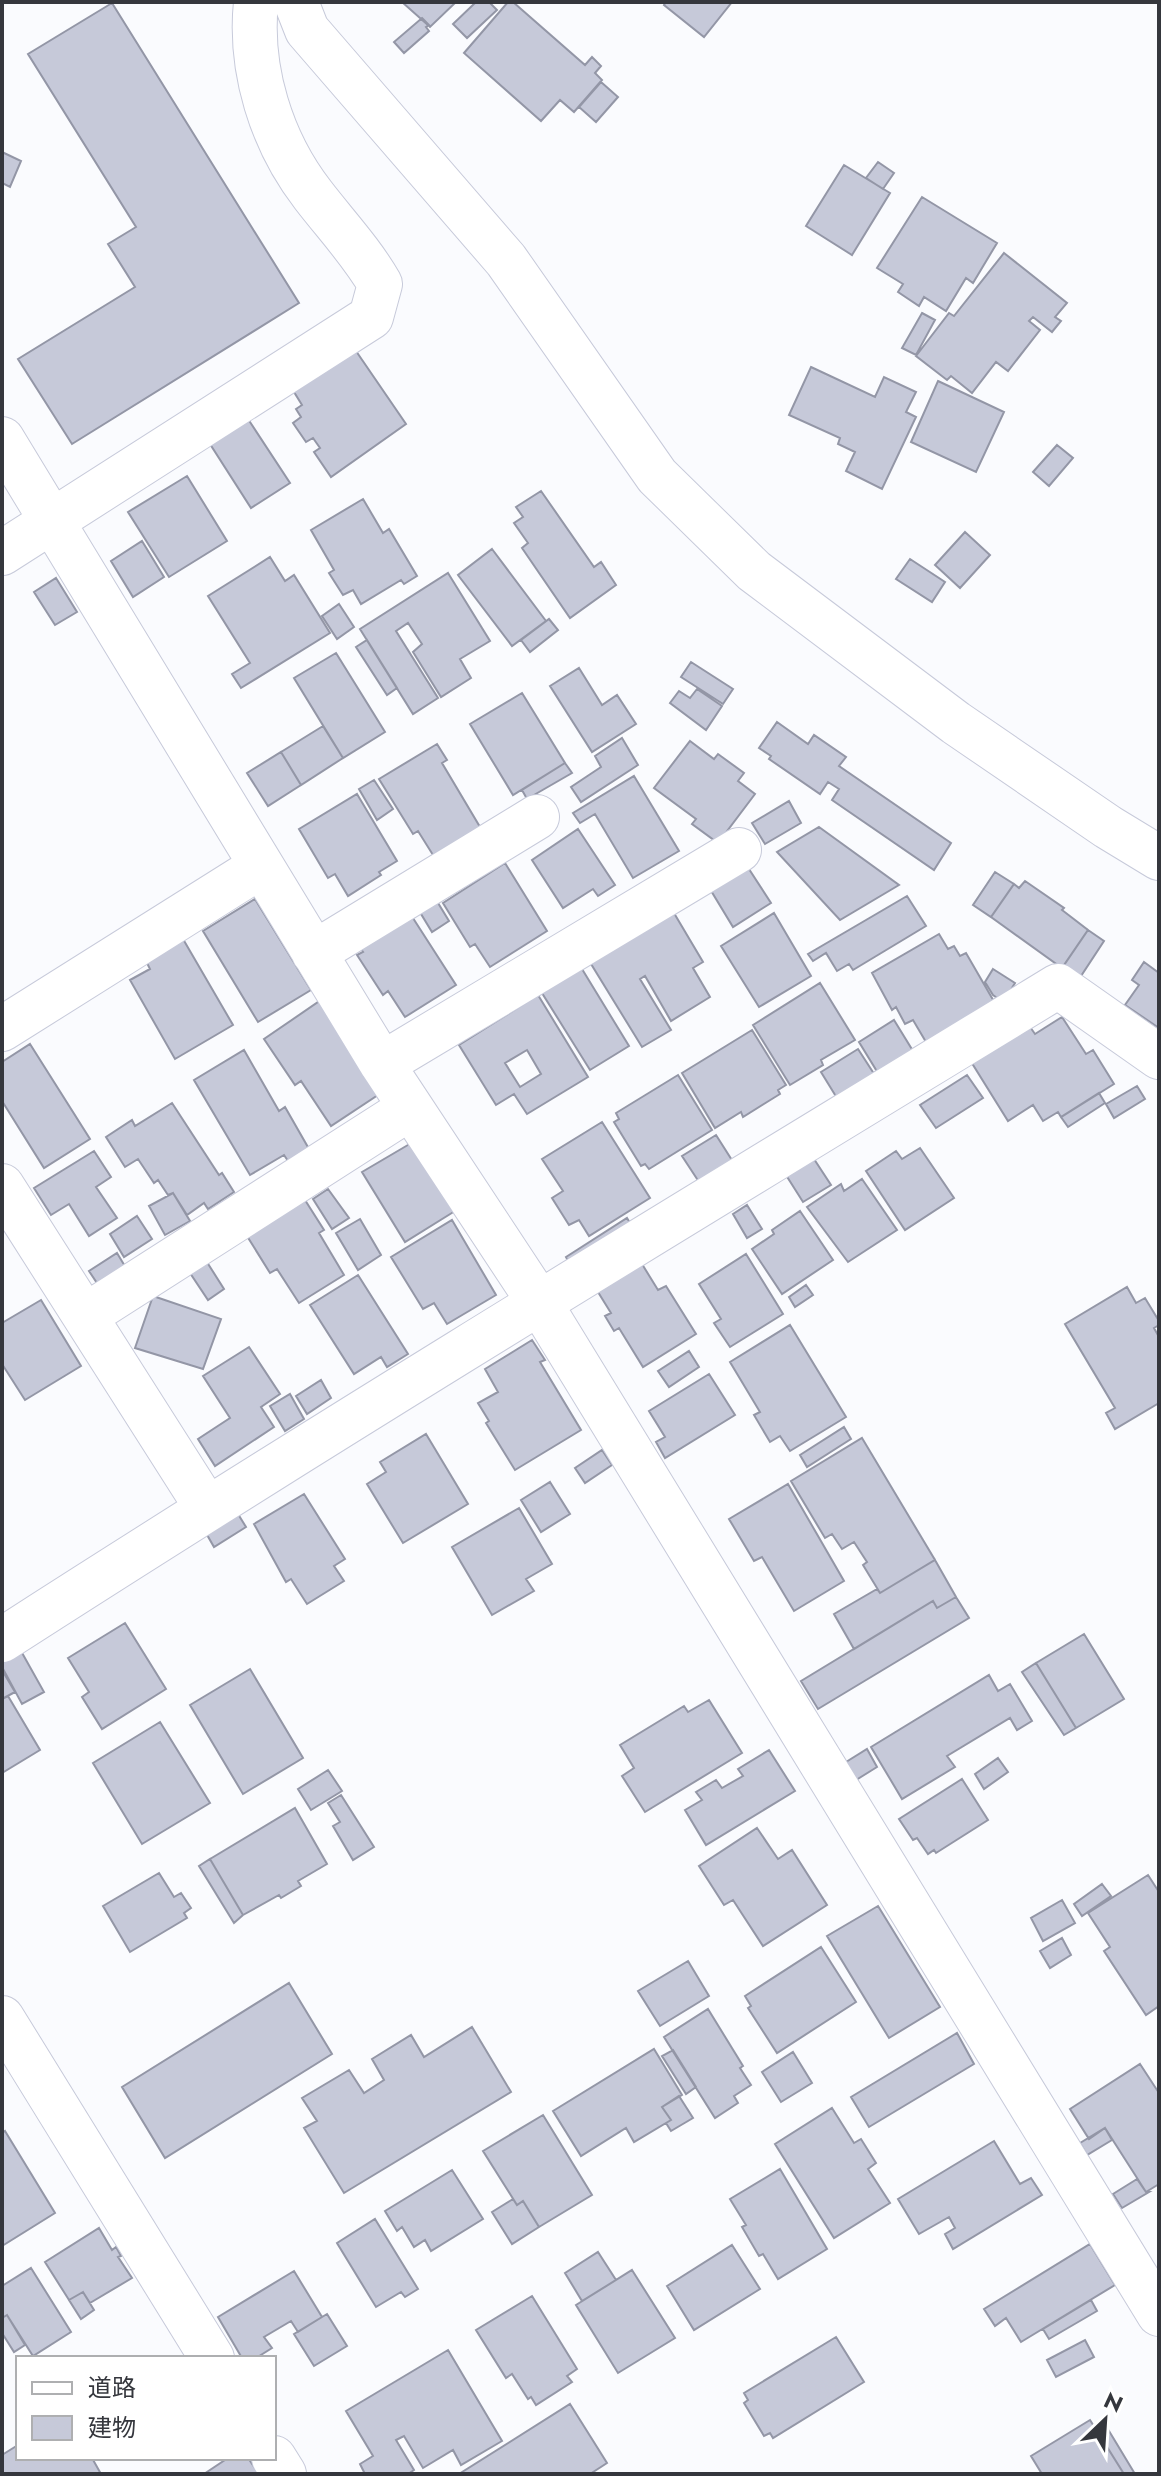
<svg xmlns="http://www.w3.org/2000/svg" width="1161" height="2476" font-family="Jost,'Noto Sans JP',sans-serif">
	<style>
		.building { fill: #c6c9d9; stroke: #9396a6; stroke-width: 2; fill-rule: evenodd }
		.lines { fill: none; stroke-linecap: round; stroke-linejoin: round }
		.minor-casing { stroke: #c7cada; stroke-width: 46 }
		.minor { stroke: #fff; stroke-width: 44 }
	</style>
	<rect width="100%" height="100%" fill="#fafbfe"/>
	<path class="building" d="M402,2H456L430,27Z
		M476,2H489L497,10L467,38L453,24Z
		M508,2H513L585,65L592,57L601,66L595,73L602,80L574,112L560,100L541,121L464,53Z
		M666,2H732L704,37L664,5Z
		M112,3L299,303L72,444L18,359L135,287L108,244L136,227L28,54Z
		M422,18L429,25L426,27L429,31L404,53L394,42Z
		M601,82L618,97L596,122L579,107Z
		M2,152L21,161L10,187L2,183Z
		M878,162L894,173L883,189L866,178Z
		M844,165L890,193L852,255L806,226Z
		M922,197L997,243L973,283L966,278L946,311L924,297L919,306L898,292L903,284L877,268Z
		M1004,253L1067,303L1055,317L1061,321L1052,332L1033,317L1029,321L1040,330L1008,371L996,362L972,393L951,376L947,380L916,356L949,313L954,316Z
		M922,313L935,320L916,355L902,348Z
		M356,351L406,424L331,477L314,452L320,448L313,438L306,442L293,423L301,417L296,409L302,405L294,392Z
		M811,367L875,397L884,377L916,392L906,412L916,417L882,489L846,471L855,452L838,444L840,438L789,415Z
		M938,381L1004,412L976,472L911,442Z
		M248,419L290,483L251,508L210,444Z
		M1057,445L1073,458L1049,486L1033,472Z
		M187,476L227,541L169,577L128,512Z
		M541,491L594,567L601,562L616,585L570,618L522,548L528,543L514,523L523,517L516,507Z
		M363,499L383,533L389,529L417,576L404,584L401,580L361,604L353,590L343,595L329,573L334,570L311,530Z
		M965,532L990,555L960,588L935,565Z
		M142,541L164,577L133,597L111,561Z
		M492,549L546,621L512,646L458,575Z
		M270,557L285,581L294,575L330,633L241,688L232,674L250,663L208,596Z
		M910,559L945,582L932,602L896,579Z
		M448,573L490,641L460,659L471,678L441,697L413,652L422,644L408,623L396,631L438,698L413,714L360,629Z
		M56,578L77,612L55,625L34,592Z
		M339,604L354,627L337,639L322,616Z
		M549,619L558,630L530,652L521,640Z
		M367,640L397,688L387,695L356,647Z
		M336,653L385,732L343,758L294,678Z
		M691,662L733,689L723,704L681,677Z
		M579,668L602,705L617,695L636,724L592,752L550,686Z
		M697,689L722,706L706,730L670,703L679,691L690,698Z
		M522,693L565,763L513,795L470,724Z
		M777,722L808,744L814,735L846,757L839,766L951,843L934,870L832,800L839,789L828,782L820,794L769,759L771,756L759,748Z
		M323,726L343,758L301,785L281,752Z
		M622,738L638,765L581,802L571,787L601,767L595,756Z
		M690,741L714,759L718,754L744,773L738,781L755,794L718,843L692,824L696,819L654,788Z
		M437,744L447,760L442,763L480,827L433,855L418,831L413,834L379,779Z
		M281,752L301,785L268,806L247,773Z
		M565,763L572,773L527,799L522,790Z
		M634,776L679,851L633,878L595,814L580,823L573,813Z
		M374,780L393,809L377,820L359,789Z
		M357,794L397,861L379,872L381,875L348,896L335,874L328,878L299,829Z
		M789,801L801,823L765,844L752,823Z
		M819,827L899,885L840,920L777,852Z
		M578,829L615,885L598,896L593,889L563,908L532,860Z
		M505,863L547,931L490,967L475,944L470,947L443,903Z
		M747,866L771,903L733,927L710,889Z
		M995,872L1014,884L991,917L973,905Z
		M1025,881L1064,908L1062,910L1088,930L1062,968L991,917L1014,884L1019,888Z
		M907,896L926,926L853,970L849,964L837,971L826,953L813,961L808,954Z
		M435,898L449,921L432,932L418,909Z
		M255,899L311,990L258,1022L203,931Z
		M671,908L703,962L693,968L710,997L671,1021L645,976L640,979L671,1030L642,1047L588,959Z
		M774,913L811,976L759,1007L721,946Z
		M411,915L456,985L405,1017L388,991L383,995L357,955L363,952L360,948Z
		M1088,930L1104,941L1079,979L1062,968Z
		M939,934L948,949L954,946L960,956L966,953L996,1005L929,1047L913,1020L905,1024L896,1007L892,1010L872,973Z
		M183,939L233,1025L175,1059L130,980L150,969L146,961Z
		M1144,962L1159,973V1028L1125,1005L1139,985L1132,980Z
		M582,969L629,1046L590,1070L542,993Z
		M993,969L1015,983L1003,1002L993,995L985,982Z
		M820,983L855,1040L821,1060L823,1065L790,1085L753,1025Z
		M538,995L588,1077L527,1114L514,1094L496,1105L459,1045ZM527,1050L541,1074L520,1087L505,1063Z
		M321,1000L384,1091L331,1126L301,1081L295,1085L264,1039Z
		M1062,1017L1086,1054L1093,1050L1114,1084L1061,1117L1058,1112L1043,1121L1033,1105L1008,1121L970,1060L1028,1024L1035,1034Z
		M894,1020L913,1051L878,1073L859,1042Z
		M752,1030L786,1085L778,1090L780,1094L743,1117L741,1112L715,1128L682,1073Z
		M30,1044L90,1139L44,1168L2,1101V1062Z
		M858,1049L878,1080L840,1103L821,1072Z
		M244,1050L279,1111L285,1107L309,1149L288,1161L284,1155L250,1175L194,1080Z
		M678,1075L712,1130L649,1169L645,1164L641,1166L614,1122L619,1119L616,1113Z
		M967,1075L983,1098L936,1128L920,1105Z
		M1137,1086L1145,1099L1114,1118L1106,1104Z
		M1099,1093L1105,1103L1068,1127L1061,1117Z
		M172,1103L219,1175L222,1173L234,1192L208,1209L204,1203L187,1215L173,1193L168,1195L158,1180L154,1183L138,1159L125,1167L106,1137L132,1120L135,1126Z
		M602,1122L650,1198L589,1236L579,1220L569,1225L552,1198L563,1191L542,1159Z
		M716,1135L735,1165L701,1185L682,1156Z
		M413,1142L455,1211L405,1242L362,1172Z
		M920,1148L954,1198L905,1230L866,1171L896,1151L902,1159Z
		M94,1151L111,1177L96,1187L117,1218L89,1236L69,1204L51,1215L34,1188Z
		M814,1159L831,1185L803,1202L786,1175Z
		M862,1179L897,1230L848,1262L807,1207L841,1184L844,1191Z
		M328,1189L349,1218L332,1229L313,1199Z
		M173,1193L190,1221L165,1235L149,1206Z
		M305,1200L324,1230L319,1233L344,1275L299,1303L277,1269L270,1273L247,1236Z
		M747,1205L762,1229L747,1238L733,1214Z
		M800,1211L833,1260L782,1294L752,1249L774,1234L772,1230Z
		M137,1216L152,1239L124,1257L110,1234Z
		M627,1218L633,1228L572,1267L566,1257Z
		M360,1219L381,1255L358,1270L336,1233Z
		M452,1220L496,1295L447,1324L434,1303L423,1309L391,1257Z
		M117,1253L126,1268L99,1286L89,1271Z
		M746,1254L783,1314L730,1347L714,1323L721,1319L699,1284Z
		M205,1259L224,1289L208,1300L188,1270Z
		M642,1264L658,1290L666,1286L696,1334L643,1367L619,1328L614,1331L605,1316L611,1313L598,1292Z
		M358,1275L408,1354L387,1367L381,1357L354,1374L310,1305Z
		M806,1285L813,1295L795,1307L789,1297Z
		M1127,1287L1136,1303L1145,1298L1159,1321V1325L1154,1328L1159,1337V1403L1115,1429L1106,1413L1115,1408L1065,1324Z
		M153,1296L221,1319L203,1369L135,1348Z
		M41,1300L81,1366L25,1400L2,1364V1323Z
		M790,1325L846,1417L790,1451L780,1436L770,1442L754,1415L760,1412L730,1362Z
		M532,1340L545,1360L540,1362L581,1430L515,1470L486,1423L489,1421L478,1403L498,1392L485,1369Z
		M249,1347L280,1394L261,1407L274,1427L215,1466L198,1439L230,1418L203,1376Z
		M689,1351L699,1367L669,1387L658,1371Z
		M709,1374L735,1415L665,1458L656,1442L665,1437L649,1411Z
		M321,1380L331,1398L307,1414L296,1396Z
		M290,1394L304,1419L285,1431L270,1406Z
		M844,1427L851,1439L807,1467L800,1455Z
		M426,1434L468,1504L403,1543L367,1484L386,1472L380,1462Z
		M862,1438L935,1560L880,1593L863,1565L867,1562L854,1542L842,1549L832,1534L825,1538L791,1481Z
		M602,1450L612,1465L585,1483L575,1468Z
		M550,1482L570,1514L541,1532L521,1500Z
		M788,1484L844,1581L794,1611L762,1557L754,1561L729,1519Z
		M304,1494L345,1559L334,1566L344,1581L307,1604L291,1579L286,1582L254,1524Z
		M519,1508L552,1564L526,1579L534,1591L492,1615L452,1547Z
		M238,1514L246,1527L214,1547L206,1533Z
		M935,1560L956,1597L937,1608L933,1601L854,1649L834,1614L877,1589L880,1593Z
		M956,1597L969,1618L818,1709L801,1681L933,1601L937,1608Z
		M125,1623L166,1689L102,1729L82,1697L89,1692L68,1658Z
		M1084,1634L1124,1699L1076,1728L1036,1663Z
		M21,1651L44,1692L22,1704L2,1667V1662Z
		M1036,1663L1076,1728L1064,1735L1022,1672Z
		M250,1669L303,1758L243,1794L190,1705Z
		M2,1670L15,1692L2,1699Z
		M989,1675L998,1691L1010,1684L1032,1721L1017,1730L1010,1718L947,1756L955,1767L902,1799L871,1747Z
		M8,1696L40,1750L2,1773V1699Z
		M709,1700L742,1753L645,1812L622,1776L634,1768L620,1745L684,1706L688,1712Z
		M160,1722L210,1803L142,1844L93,1763Z
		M867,1749L877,1767L856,1780L846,1762Z
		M769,1750L795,1791L706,1845L685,1810L702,1800L696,1792L716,1780L722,1788L743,1776L738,1769Z
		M998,1758L1008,1772L984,1789L975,1774Z
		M328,1770L342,1791L311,1810L298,1789Z
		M962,1779L988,1820L936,1853L934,1850L928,1854L917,1838L913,1840L899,1819Z
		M341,1795L374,1847L353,1860L333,1826L340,1822L328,1803Z
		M295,1808L327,1864L298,1881L301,1886L281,1898L279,1895L243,1915L210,1859Z
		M757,1828L778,1859L792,1850L827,1905L763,1946L733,1900L724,1905L699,1866Z
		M210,1859L243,1915L234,1923L199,1866Z
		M159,1873L174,1897L181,1893L191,1908L184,1913L187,1918L130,1952L103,1906Z
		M1148,1875L1159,1892V2006L1146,2015L1104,1951L1110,1947L1088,1913Z
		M1102,1884L1111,1896L1082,1916L1074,1904Z
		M1062,1900L1075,1923L1043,1941L1031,1918Z
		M878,1906L940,2007L889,2038L827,1936Z
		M1062,1938L1071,1955L1050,1968L1040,1951Z
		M821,1947L856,2002L777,2053L748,2008L751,2006L745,1996Z
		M688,1961L709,1996L660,2026L638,1991Z
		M289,1983L332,2054L165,2158L122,2087Z
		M708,2009L743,2066L740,2068L751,2085L734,2096L738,2103L715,2118L664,2037Z
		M472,2027L511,2092L344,2193L304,2128L317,2121L302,2098L349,2070L364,2093L384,2080L372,2059L411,2035L424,2057Z
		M957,2033L974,2064L869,2127L851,2097Z
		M654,2049L682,2095L662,2107L671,2120L634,2142L626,2128L581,2156L553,2111Z
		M673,2050L696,2087L686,2094L662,2056Z
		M793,2052L812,2083L781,2102L762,2072Z
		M1140,2064L1159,2093V2184L1146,2192L1105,2128L1089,2139L1070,2109Z
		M679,2096L693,2118L671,2131L666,2123L671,2120L662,2107Z
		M832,2108L854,2143L861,2139L876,2163L868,2169L890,2203L834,2238L775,2144Z
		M543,2115L592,2195L539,2227L523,2201L517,2205L483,2151Z
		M1105,2128L1112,2140L1087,2155L1080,2143Z
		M5,2131L55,2213L2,2246V2133Z
		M994,2141L1020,2184L1031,2178L1042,2195L953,2249L945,2234L955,2228L949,2217L919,2234L898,2199Z
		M780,2169L827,2249L778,2279L763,2254L759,2256L742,2227L746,2225L730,2199Z
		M452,2170L483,2219L431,2251L425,2240L414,2247L402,2227L397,2231L385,2211Z
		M1137,2179L1146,2192H1149L1122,2208L1113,2194Z
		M513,2199L517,2205L523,2201L539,2227L512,2244L492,2212Z
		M375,2219L418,2289L405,2297L401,2292L376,2307L337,2243Z
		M99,2228L112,2250L116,2247L121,2256L118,2257L132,2278L90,2303L83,2292L69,2300L45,2262Z
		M1090,2244L1115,2285L1021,2342L1006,2318L995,2326L984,2309Z
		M732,2245L760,2289L694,2330L667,2286Z
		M598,2252L616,2280L582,2301L565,2273Z
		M31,2268L71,2332L33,2356L7,2315L2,2318V2286Z
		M632,2270L675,2338L618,2373L576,2305Z
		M294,2271L322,2317L298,2332L291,2321L264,2337L272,2348L256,2358H242L218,2317Z
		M83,2292L94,2310L81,2319L69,2300Z
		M532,2296L577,2369L567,2376L572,2382L536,2405L531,2397L528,2399L512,2374L506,2378L476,2330Z
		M1091,2300L1097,2311L1049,2339L1043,2329Z
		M327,2314L347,2346L314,2366L294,2334Z
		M7,2315L25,2345L14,2352L2,2333V2318Z
		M836,2337L864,2382L773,2438L770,2433L764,2436L744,2403L748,2400L744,2393Z
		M1085,2340L1094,2357L1056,2377L1047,2360Z
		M448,2350L502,2441L461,2465L453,2450L423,2468L404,2436L396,2440L414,2470L408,2474H365L360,2464L373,2456L346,2411Z
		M570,2404L607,2463L590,2474H459Z
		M1090,2420L1124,2474H1042L1031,2456Z
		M1103,2421L1135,2474H1124L1094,2426Z
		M18,2445V2458H92L101,2474H2V2455Z
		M228,2458H248L259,2474H204Z"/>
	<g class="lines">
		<g class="minor-casing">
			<path id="minor" d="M296,2L307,30L506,260L657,476L754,571L956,723L1108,827L1159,858
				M2,439L382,1064L539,1302L1159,2314
				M2,553L371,317L380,284C361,251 336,225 313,195C271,141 249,69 256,2
				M314,953L537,817
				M2,1029L261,866
				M382,1064L739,850
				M2,1186L207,1508
				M85,1316L410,1108
				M2,1640C350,1416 704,1202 1058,986L1159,1057
				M2,2018L212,2358
				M274,2458L284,2474"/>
		</g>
		<use href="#minor" class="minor"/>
	</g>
	<rect width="1161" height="2476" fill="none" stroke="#35373d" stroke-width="8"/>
	<rect x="16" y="2356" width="260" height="104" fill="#ffffff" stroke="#aeafb1" stroke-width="2"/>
	<rect x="32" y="2382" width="40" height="12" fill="#ffffff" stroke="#aeafb1" stroke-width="2"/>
	<text x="88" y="2396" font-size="24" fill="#35373d">道路</text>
	<rect x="32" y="2416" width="40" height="24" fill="#c6c9d9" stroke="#aeafb1" stroke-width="2"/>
	<text x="88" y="2436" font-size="24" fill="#35373d">建物</text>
	<g transform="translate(1105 2420) rotate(25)" stroke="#ffffff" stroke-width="6" paint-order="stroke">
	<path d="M0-6L14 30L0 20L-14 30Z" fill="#35373d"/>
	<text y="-12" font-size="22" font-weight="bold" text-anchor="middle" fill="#35373d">N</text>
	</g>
</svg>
